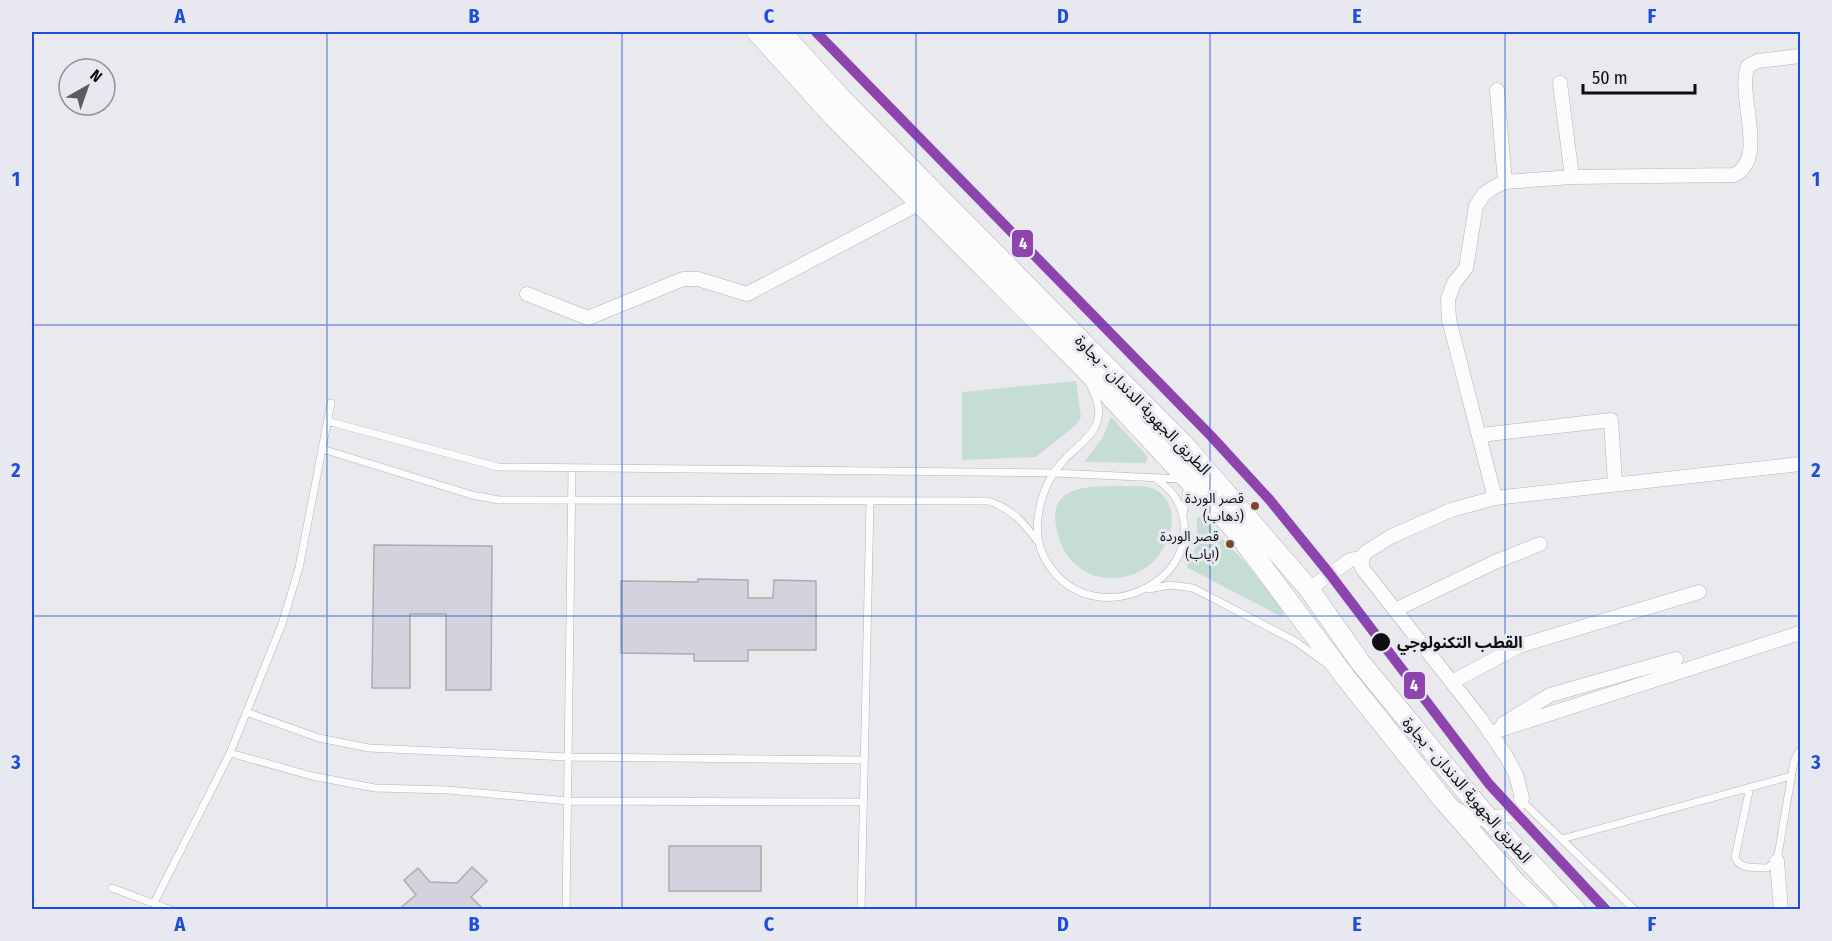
<svg xmlns="http://www.w3.org/2000/svg" width="1832" height="941" font-family="'Fira Sans Condensed','Noto Sans Arabic',sans-serif">
	<style>
		.green { fill: #c6ddd4 }
		.building { fill: #d2d3dc; stroke: #acacaf; stroke-width: 1.5 }
		.lines { fill: none; stroke-linecap: round; stroke-linejoin: round }
		.lane-casing { stroke: #b4b4b6; stroke-width: 8 }
		.street-casing { stroke: #b4b4b6; stroke-width: 15 }
		.secondary-casing { stroke: #b4b4b6; stroke-width: 21 }
		.lane { stroke: #fcfcfc; stroke-width: 7 }
		.street { stroke: #fcfcfc; stroke-width: 14 }
		.secondary { stroke: #fcfcfc; stroke-width: 20 }
		.rail-1-casing { stroke: #e8e9f0; stroke-width: 15 }
		.rail-1 { stroke: #8e44ad; stroke-width: 10 }
		.grid { fill: none; stroke: #1d4ed8; stroke-width: 1.5; stroke-opacity: 0.55 }
		.bus-dot { fill: #7a4b2a; stroke: #e8e9f0; stroke-width: 2 }
		.stop-dot { fill: #0e0f11; stroke: #e8e9f0; stroke-width: 2 }
		.labels { text-anchor: middle; dominant-baseline: central; stroke-width: 6; stroke-linejoin: round; paint-order: stroke }
		.bus-label { font-size: 14px; fill: #0e0f11; stroke: #e8e9f0; text-anchor: end }
		.street-label { font-size: 16px; fill: #0e0f11; stroke: #e8e9f0 }
		.stop-label { font-size: 16px; font-weight: bold; fill: #0e0f11; stroke: #e8e9f0; text-anchor: start }
		.line-badge { stroke: #e8e9f0; stroke-width: 2 }
		.badge-label { font-size: 16px; text-anchor: middle; font-weight: bold; fill: #fff }
		.neatline { fill: none; stroke: #1d4ed8; stroke-width: 2 }
		.grid-label { font-size: 20px; text-anchor: middle; font-weight: bold; fill: #1d4ed8 }
	</style>
	<rect width="100%" height="100%" fill="#eaeaee"/>
	<path class="green" d="M1076,381L1081,417L1076,425L1036,457L962,460V392Z
		M1111,417L1148,457L1146,463L1084,462L1102,439Z
		M1142,486C1199,491 1169,594 1096,576C1082,572 1067,559 1062,546C1034,476 1097,487 1142,486Z
		M1200,516L1245,562L1284,611L1282,617L1188,568L1187,564L1197,544V518Z"/>
	<path class="building" d="M374,545L492,546L491,690H446V614H410V688H372Z
		M698,579L748,580V598H773L774,580L816,581V650H748V661H694V654L621,653V581L698,582Z
		M669,846H761V891H669Z
		M472,867L487,881L471,897L483,909H399L416,895L404,880L418,868L430,882L457,883Z"/>
	<g class="lines">
		<g class="lane-casing">
			<path id="lane" d="M1091,386C1097,399 1102,412 1096,425C1090,439 1075,448 1065,459C1040,485 1027,532 1048,564C1098,640 1219,573 1175,497C1171,490 1162,484 1156,478
				M327,421L498,467L1054,473L1182,479
				M322,449L472,495L499,500L988,501C1013,509 1024,523 1039,543
				M1183,514L1188,484
				M1149,589L1170,585L1193,588L1295,641L1327,664
				M246,712L319,738L369,748L568,757L864,760
				M230,753L312,776L375,788L448,790L568,801L863,802
				M1750,787L1735,857C1739,870 1755,867 1767,868L1777,861L1794,761L1800,750
				M1522,801L1635,910
				M1562,839L1791,776
				M112,888L171,910
				M154,903L230,753L282,624L299,568L331,403
				M566,910L572,469
				M861,910L870,502"/>
		</g>
		<g class="street-casing">
			<path id="street" d="M1560,83L1572,177
				M1497,90L1505,182
				M527,294L588,318L683,279H698L747,294L920,203
				M1481,435L1611,420L1615,483
				M1495,498L1449,320L1448,299L1454,283L1466,268L1476,206L1484,194L1494,187L1505,182L1572,177L1734,175C1769,158 1736,96 1748,66L1758,61L1800,56
				M1309,589L1350,560L1362,558
				M1395,610L1495,562L1540,544
				M1452,682L1519,646L1699,592
				M1503,724L1550,695L1676,659
				M1490,733L1800,633
				M1458,810L1474,820L1511,815L1522,798L1516,775L1506,756L1480,718L1362,568V558L1366,552L1392,536L1451,510L1495,498L1800,464
				M1777,861L1781,910"/>
		</g>
		<g class="secondary-casing">
			<path id="secondary" d="M757,32L832,115L1083,367L1236,531L1346,678L1445,802L1518,885L1544,910
				M781,32L841,98L1187,448L1309,589L1360,662L1488,818L1575,910"/>
		</g>
		<use href="#lane" class="lane"/>
		<use href="#street" class="street"/>
		<use href="#secondary" class="secondary"/>
		<g class="rail-1-casing">
			<path id="rail-1" d="M816,32L1211,436L1269,499L1329,573L1489,784L1606,910"/>
		</g>
		<use href="#rail-1" class="rail-1"/>
	</g>
	<path class="grid" d="M327,32V910M622,32V910M916,32V910M1210,32V910M1505,32V910M32,325H1800M32,616H1800"/>
	<g class="bus-dot">
		<circle cx="1255" cy="506" r="5"/>
		<circle cx="1230" cy="544" r="5"/>
	</g>
	<circle class="stop-dot" cx="1381" cy="642" r="10"/>
	<g class="labels">
		<g class="bus-label">
			<text x="1244" y="498">قصر الوردة<tspan x="1244" dy="18">(ذهاب)</tspan></text>
			<text x="1219" y="536">قصر الوردة<tspan x="1219" dy="18">(إياب)</tspan></text>
		</g>
		<g class="street-label">
			<text transform="translate(1143 405) rotate(46)">الطريق الجهوية الدندان - بجاوة</text>
			<text transform="translate(1467 790) rotate(49)">الطريق الجهوية الدندان - بجاوة</text>
		</g>
		<g class="stop-label">
			<text x="1397" y="642">القطب التكنولوجي</text>
		</g>
	</g>
	<g class="line-badge">
		<rect x="1011" y="229" width="23" height="29" rx="6" fill="#8e44ad"/>
		<rect x="1403" y="671" width="23" height="29" rx="6" fill="#8e44ad"/>
	</g>
	<g class="badge-label">
		<text x="1023" y="249">4</text>
		<text x="1414" y="691">4</text>
	</g>
	<rect width="1832" height="941" fill="none" stroke="#e8e9f0" stroke-width="66"/>
	<g transform="translate(87 87) rotate(40)"><circle r="28" fill="#e8e9f0" stroke="#919297" stroke-width="1.5"/>
	<path d="M0-4.5L10 22L0 15L-10 22Z" fill="#5b5c5e"/>
	<text y="-9" font-size="16" font-weight="bold" text-anchor="middle" fill="#0e0f11">N</text>
	</g>
	<path d="M1583 84v9h112v-9" fill="none" stroke="#0e0f11" stroke-width="3"/>
	<text x="1592" y="84" font-size="18" fill="#0e0f11" stroke="#e8e9f0" stroke-width="4.5" paint-order="stroke">50 m</text>
	<rect x="33" y="33" width="1766" height="875" class="neatline"/>
	<g class="grid-label">
		<text x="180" y="23">A</text>
		<text x="474" y="23">B</text>
		<text x="769" y="23">C</text>
		<text x="1063" y="23">D</text>
		<text x="1357" y="23">E</text>
		<text x="1652" y="23">F</text>
		<text x="16" y="186">1</text>
		<text x="1816" y="186">1</text>
		<text x="16" y="477">2</text>
		<text x="1816" y="477">2</text>
		<text x="16" y="769">3</text>
		<text x="1816" y="769">3</text>
		<text x="180" y="931">A</text>
		<text x="474" y="931">B</text>
		<text x="769" y="931">C</text>
		<text x="1063" y="931">D</text>
		<text x="1357" y="931">E</text>
		<text x="1652" y="931">F</text>
	</g>
</svg>
